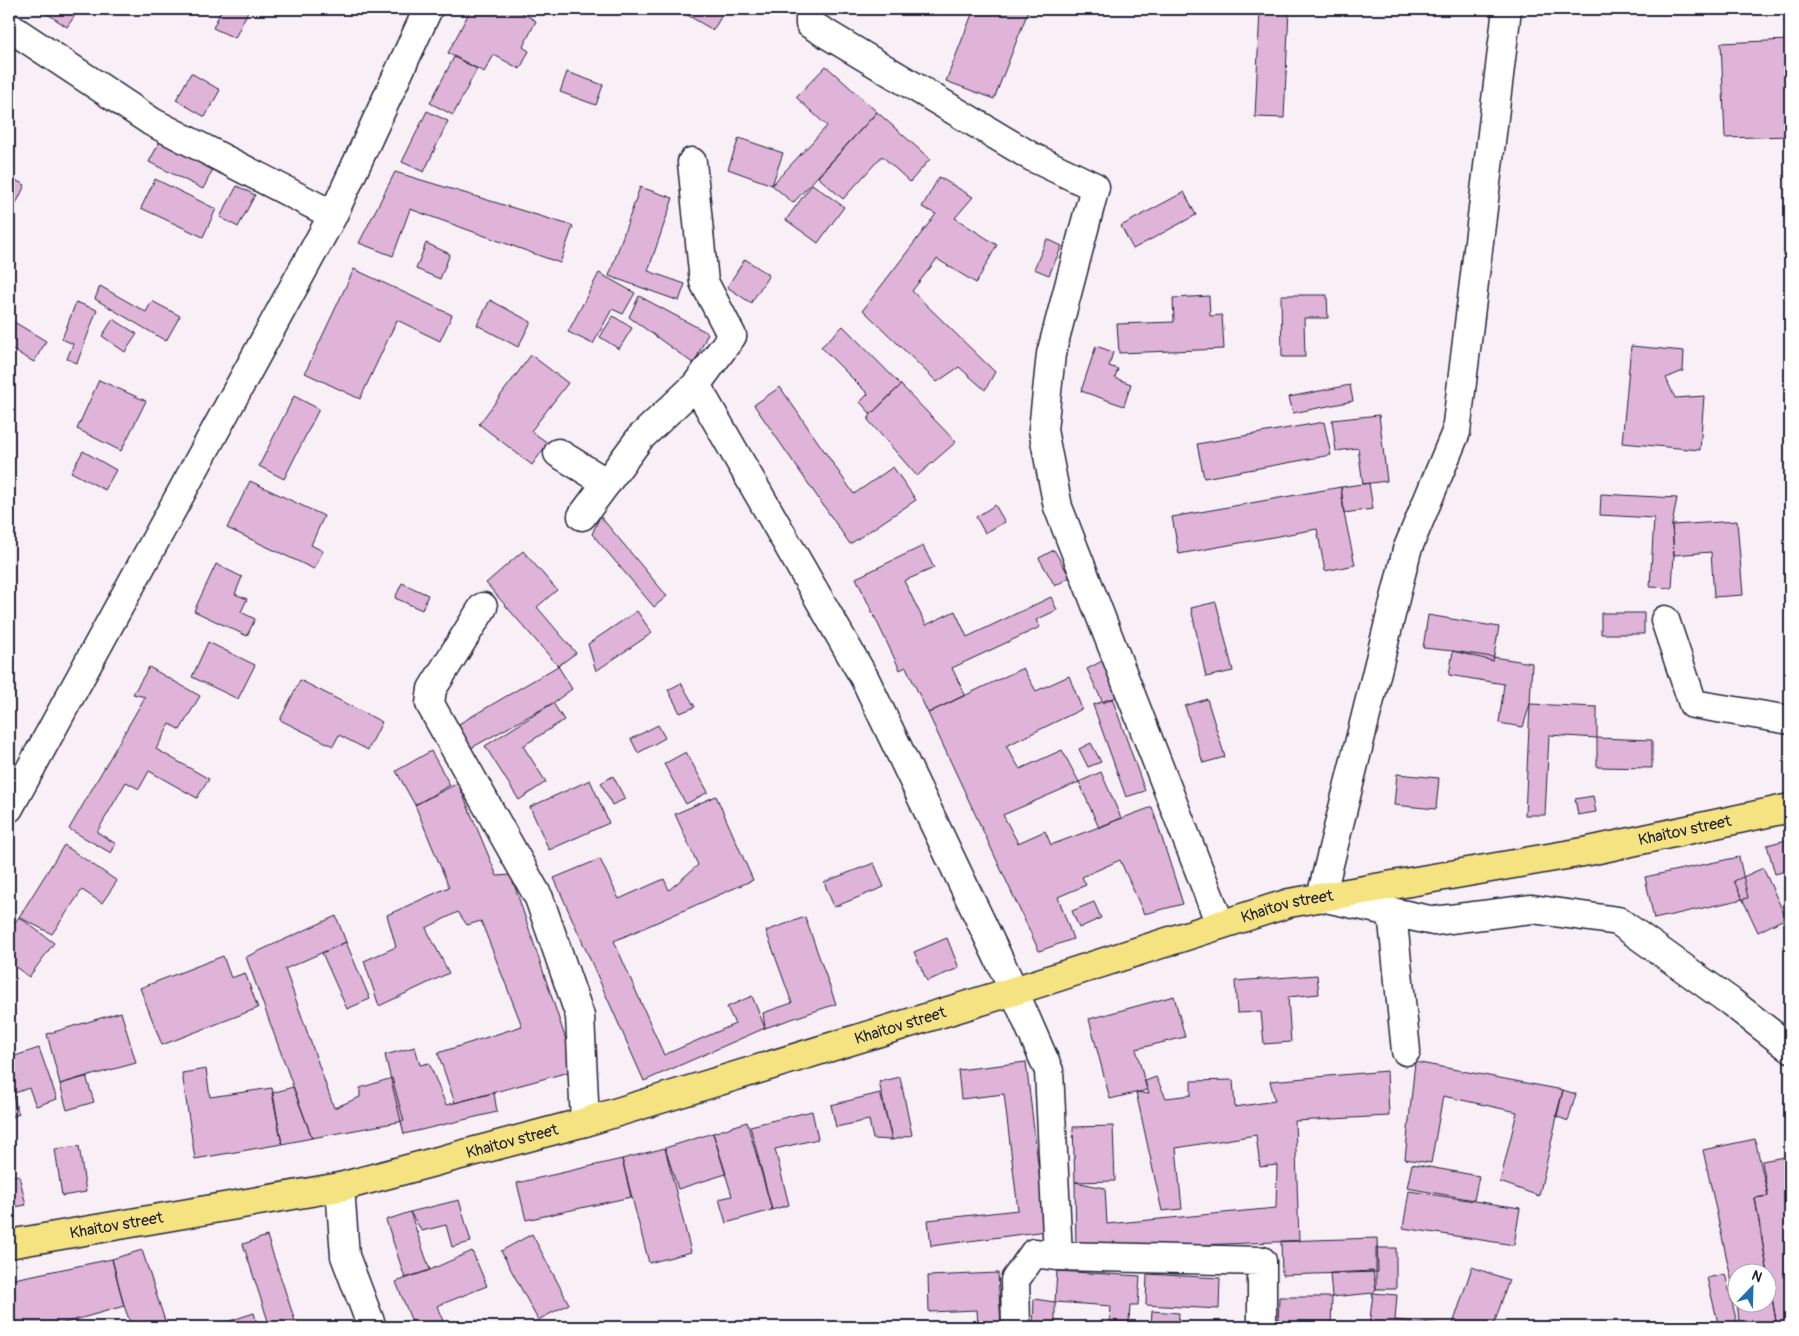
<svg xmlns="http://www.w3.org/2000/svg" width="1799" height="1336" font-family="Pangolin,sans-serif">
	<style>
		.building { fill: #dfb4d8; stroke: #22223b }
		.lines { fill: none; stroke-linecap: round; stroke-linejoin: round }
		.minor-casing { stroke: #22223b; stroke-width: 31 }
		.major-casing { stroke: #22223b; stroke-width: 31 }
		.minor { stroke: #fff; stroke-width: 28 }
		.major { stroke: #f5e382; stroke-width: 28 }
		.labels { text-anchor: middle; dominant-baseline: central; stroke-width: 4.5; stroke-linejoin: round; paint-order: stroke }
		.street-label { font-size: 16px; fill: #22223b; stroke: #fff }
	</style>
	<rect width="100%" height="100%" fill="#f9f0f7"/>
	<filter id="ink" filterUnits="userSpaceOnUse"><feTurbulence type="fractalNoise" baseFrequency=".02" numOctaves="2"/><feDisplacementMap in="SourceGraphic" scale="10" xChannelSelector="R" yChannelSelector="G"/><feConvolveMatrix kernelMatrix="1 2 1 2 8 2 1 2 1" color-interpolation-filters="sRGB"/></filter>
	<g filter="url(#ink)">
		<path class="building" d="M40,9H74L78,11L67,27Z
			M222,9H249L235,38L213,28Z
			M471,9H516L536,21L523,47L529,51L520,69L494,55L484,72L448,53Z
			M686,9H726L713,30L684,13Z
			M974,9H1029L994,99L946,81Z
			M1260,9H1289L1284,118L1255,117Z
			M1790,40V136L1725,138L1721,43Z
			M454,57L477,69L453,115L430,103Z
			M826,66L877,112L793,203L772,185L827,126L796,97Z
			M567,72L603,85L596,105L560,92Z
			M191,73L220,90L205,117L176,100Z
			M427,111L448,121L424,172L402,162Z
			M877,112L930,159L910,182L882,156L843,199L818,177Z
			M739,138L783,153L772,185L728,169Z
			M160,141L214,167L203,189L149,162Z
			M395,172L573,226L560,263L410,209L393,256L359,243Z
			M9,177L25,185L14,208L9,206Z
			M939,177L973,197L955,218L997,245L976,283L937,259L912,291L995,372L985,390L959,367L937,382L863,310L936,214L922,207Z
			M155,179L216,209L203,237L141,208Z
			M812,184L844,207L818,243L786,220Z
			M237,186L255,195L238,227L220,217Z
			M640,187L673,198L648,271L685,284L679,301L609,276Z
			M1184,192L1196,215L1133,249L1121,226Z
			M1047,239L1062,246L1049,275L1034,269Z
			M426,243L450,254L440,279L416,269Z
			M745,259L769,275L751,303L727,287Z
			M354,269L452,315L440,341L397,320L360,399L305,373Z
			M599,273L635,293L623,314L612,309L593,344L568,332Z
			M100,286L146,312L152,301L180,316L166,341L95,299Z
			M1281,295H1327L1328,318H1304L1305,357H1282Z
			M639,296L708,333L694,364L629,317Z
			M1209,296L1210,316L1222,315L1224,349L1119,353L1117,324L1174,322L1173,298Z
			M490,300L531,322L518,347L477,325Z
			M76,302L97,310L77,363L67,359L73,344L62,339Z
			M613,316L632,328L619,349L600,337Z
			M9,319L46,341L34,362L9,348Z
			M113,319L137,334L125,352L102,336Z
			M843,326L901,385L871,414L860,402L868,394L821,347Z
			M1096,346L1113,352L1109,366L1118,369L1115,378L1131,384L1124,406L1081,391Z
			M1631,346L1684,351L1683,371L1666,378L1675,398L1704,396L1700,450L1622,443Z
			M531,355L568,383L531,431L548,443L532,465L479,424Z
			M99,380L146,401L121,451L77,429Z
			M901,385L956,442L917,476L868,420L871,414Z
			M1350,385L1353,401L1293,413L1289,397Z
			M780,387L854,494L893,467L916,500L850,544L754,405Z
			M294,396L319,409L284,479L259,466Z
			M1379,415L1387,481L1363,484L1358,448L1336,451L1332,420Z
			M1324,422L1331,455L1204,478L1197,444Z
			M83,451L116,470L105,490L71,472Z
			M250,481L324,516L311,545L323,551L314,569L227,528Z
			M1369,483L1373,509L1344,513L1341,487Z
			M1341,487L1344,513L1355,565L1325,571L1317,529L1179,554L1172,517Z
			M1601,494L1677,498L1672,525L1674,555L1672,588L1650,587L1654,518L1600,515Z
			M995,505L1005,522L985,533L976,517Z
			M600,516L667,596L654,607L592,534Z
			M1737,521L1743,595L1714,597L1711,552L1674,555L1672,525Z
			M923,546L934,568L904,581L926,625L955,611L967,637L1051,597L1057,610L1036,620L1040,627L952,668L965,695L928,713L906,667L900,670L856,578Z
			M1054,550L1070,577L1055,586L1039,558Z
			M523,551L557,590L537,607L576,653L558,666L486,583Z
			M216,564L242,577L235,594L247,599L241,612L255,619L247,636L194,611Z
			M402,583L428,595L422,610L395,598Z
			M1216,602L1233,671L1206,677L1191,608Z
			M637,611L652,633L596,671L588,644Z
			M1601,613H1644V634H1601Z
			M1428,615L1499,627L1493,661L1453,651L1423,648Z
			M208,642L255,665L238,699L192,677Z
			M1453,651L1532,663L1530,704L1523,727L1499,723L1504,684L1449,675Z
			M1102,661L1118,696L1103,703L1087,669Z
			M558,666L572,689L553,703L471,748L457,725Z
			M149,667L200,696L180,730L170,724L156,749L209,779L197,798L149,771L139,789L126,782L97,832L116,844L111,853L69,829L145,697L133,694Z
			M1023,668L1036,691L1069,676L1082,709L1006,746L1020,769L1062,750L1079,782L1003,815L1018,843L1045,831L1051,845L1152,807L1183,904L1144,914L1120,860L1082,877L1086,885L1058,897L1073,939L1039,951L928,713Z
			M300,680L382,722L368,750L339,735L333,746L280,720Z
			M681,683L695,707L680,713L668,690Z
			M1112,698L1145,791L1126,797L1093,705Z
			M1207,699L1225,757L1203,763L1185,706Z
			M553,703L564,720L523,746L546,782L519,800L485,746Z
			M1530,704L1597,707V738L1549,735L1545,815H1525Z
			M658,725L665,738L638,753L631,739Z
			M1597,738L1652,740V768L1597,767Z
			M1091,743L1101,762L1088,767L1079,749Z
			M431,751L450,785L415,805L396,771Z
			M686,752L708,792L686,804L664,764Z
			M1101,772L1121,818L1099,828L1079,782Z
			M1397,774L1439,778L1436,809L1394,805Z
			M613,776L625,799L612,805L601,783Z
			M590,780L609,823L549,850L530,807Z
			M458,783L497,876L511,875L576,1070L455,1103L438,1053L522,1026L481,921L467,925L458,912L426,928L449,973L379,1006L364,961L396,947L387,915L449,887L415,805Z
			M716,796L753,880L614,941L664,1055L735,1024L727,1007L752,996L765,1028L644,1081L554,878L600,859L619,899L664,879L669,890L698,865L675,814Z
			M1593,796L1596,812L1578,815L1575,799Z
			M1790,839V870L1775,874L1767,845Z
			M64,845L117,881L102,903L82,890L52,934L19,917Z
			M1739,857L1748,898L1654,919L1645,877Z
			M874,863L884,887L834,907L824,882Z
			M1763,868L1786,918L1758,932L1734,881Z
			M1094,902L1101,918L1079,928L1072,911Z
			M336,916L346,942L285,969L334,1108L360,1097V1088L392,1078L404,1121L312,1138L246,957Z
			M19,917L54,943L29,977L9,962V930Z
			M805,917L836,1004L765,1028L763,1013L792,1003L766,931Z
			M947,938L959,968L927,981L914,952Z
			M346,942L370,999L347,1009L322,953Z
			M223,956L231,978L245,973L258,1008L162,1045L140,988Z
			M1317,975L1319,994L1288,997L1291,1042L1264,1044L1261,1012L1237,1013L1235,981Z
			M1174,996L1185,1037L1136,1049L1147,1090L1110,1099L1089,1019Z
			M121,1012L136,1063L60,1084L47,1034Z
			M415,1047L420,1065L429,1063L446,1105L494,1093L497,1112L404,1134L385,1055Z
			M39,1048L57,1099L36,1106L29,1088L12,1094L19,1114L9,1118V1058Z
			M1026,1062L1046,1231L931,1246L928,1220L1018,1210L1004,1094L961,1099L958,1070Z
			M1415,1062L1563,1090L1539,1196L1500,1182L1517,1112L1443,1096L1431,1163L1405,1159Z
			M206,1069L210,1097L272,1088L282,1144L195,1159L182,1073Z
			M1387,1071L1389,1116L1295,1121L1299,1241L1076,1250L1075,1182L1105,1188L1107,1224L1276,1208L1277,1165L1260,1167L1256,1135L1176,1148L1182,1209L1162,1211L1136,1092L1149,1094L1145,1081L1156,1077L1166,1098L1191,1095V1081L1233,1080L1235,1107L1275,1101L1270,1081Z
			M86,1076L94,1102L67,1110L60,1084Z
			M900,1077L912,1135L892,1140L879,1082Z
			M293,1087L312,1138L282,1144L272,1093Z
			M1563,1090L1576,1094L1568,1121L1556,1116Z
			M880,1093L892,1140L873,1139L869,1120L836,1127L831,1105Z
			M812,1111L818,1139L775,1149L789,1205L772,1210L750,1126Z
			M747,1122L772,1210L726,1223L719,1199L732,1196L713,1133Z
			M1113,1126L1115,1181L1075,1182L1073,1127Z
			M713,1133L726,1174L678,1189L665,1148Z
			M1755,1139L1768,1196L1755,1198L1772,1298L1766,1299V1274H1736V1301L1703,1150Z
			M79,1146L86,1192L62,1196L55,1149Z
			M665,1148L691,1252L649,1263L622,1159Z
			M1790,1156V1327H1777L1755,1198L1768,1196L1762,1161Z
			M622,1159L631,1197L526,1220L517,1183Z
			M1412,1164L1479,1176L1474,1200L1407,1188Z
			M19,1175L26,1205L9,1208V1177Z
			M1409,1191L1520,1208L1514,1245L1403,1228Z
			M459,1200L471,1242L452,1247L446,1225L422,1231L410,1212Z
			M410,1212L430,1270L405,1278L386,1220Z
			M532,1234L569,1304L538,1320L501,1251Z
			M267,1236L297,1327H270L243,1244Z
			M1377,1238L1378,1272L1282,1275L1281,1241Z
			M1376,1248H1396V1289H1376Z
			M142,1250L167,1327H132L124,1306L112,1259Z
			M472,1251L487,1286L437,1306L445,1326L442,1327H414L396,1282L430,1270Z
			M112,1259L124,1306L54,1326L55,1327H19L9,1309V1280Z
			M1472,1267L1509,1280L1493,1327H1452Z
			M1057,1271L1140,1276L1138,1305H1130L1129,1322L1110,1321L1111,1306L1055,1302Z
			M1373,1271L1376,1289L1373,1293L1332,1297L1330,1273Z
			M998,1273L1001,1327H978L977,1310L929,1312L928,1276Z
			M1147,1274L1220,1278L1219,1309L1146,1305Z
			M1725,1274L1738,1327H1716H1719L1707,1278Z
			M1373,1293L1397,1295L1395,1320L1438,1324V1327H1369Z
			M1279,1297H1332L1331,1327H1278Z
			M1772,1298L1777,1327H1740L1737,1304H1766V1299Z
			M1034,1299L1055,1302V1327H1033Z
			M1152,1311L1179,1313L1178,1327H1151Z
			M254,1313L258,1327H211Z"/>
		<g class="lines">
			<g class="minor-casing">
				<path id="minor" d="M810,9V24L1032,157L1095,187L1051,354L1043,430L1058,507L1220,924
					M1507,9L1456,432L1407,550L1321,897L1434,921L1532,909L1618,921L1731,1002L1790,1048
					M9,27L152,122L333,215
					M696,385L865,679L1014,991L1049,1071L1058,1256L1034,1253L1015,1280L1016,1327
					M558,453L607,483
					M582,516L640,438L696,385L732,336L704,282L692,162
					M483,607L432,689L430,704L539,898L580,1016L585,1122
					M1665,620L1693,704L1790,720
					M9,808L333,215L428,9
					M1392,912L1406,1051
					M340,1187L345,1256L372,1327
					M1058,1256L1262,1261V1327"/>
			</g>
			<g class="major-casing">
				<g id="major">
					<path id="s1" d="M9,1244L340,1187L585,1122L1014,991L1289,903L1589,851L1790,808"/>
				</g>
			</g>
			<use href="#minor" class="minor"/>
			<use href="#major" class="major"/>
		</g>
	</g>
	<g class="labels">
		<g class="street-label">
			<text stroke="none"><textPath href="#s1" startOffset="1729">Khaitov street</textPath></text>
			<text stroke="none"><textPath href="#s1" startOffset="1324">Khaitov street</textPath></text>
			<text stroke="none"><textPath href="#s1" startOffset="919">Khaitov street</textPath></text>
			<text stroke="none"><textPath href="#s1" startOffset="514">Khaitov street</textPath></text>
			<text stroke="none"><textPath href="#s1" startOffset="109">Khaitov street</textPath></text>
		</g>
	</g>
	<rect width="1799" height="1336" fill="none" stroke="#fff" stroke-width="30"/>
	<rect x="15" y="15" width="1769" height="1306" fill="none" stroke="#22223b" stroke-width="2" filter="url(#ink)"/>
	<g transform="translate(1752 1288) rotate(23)"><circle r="24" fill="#ffffff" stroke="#a7a7b1"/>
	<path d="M0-4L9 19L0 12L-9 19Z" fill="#1f6fb2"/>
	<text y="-8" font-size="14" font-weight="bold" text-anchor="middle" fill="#22223b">N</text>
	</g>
</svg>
